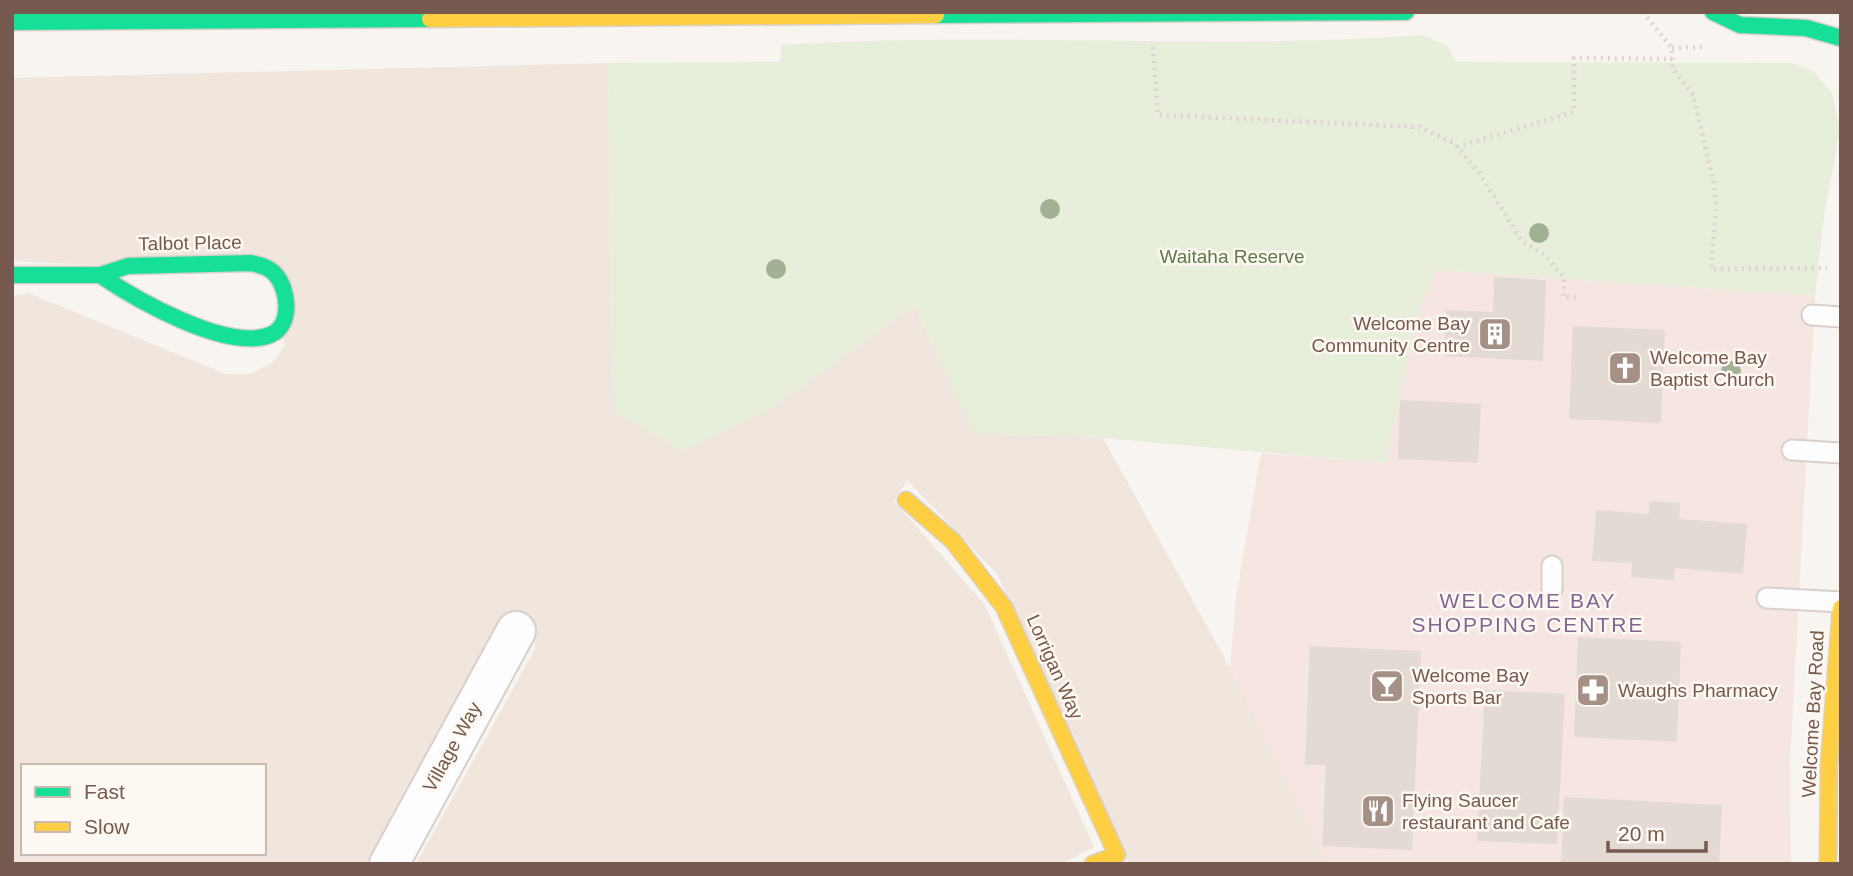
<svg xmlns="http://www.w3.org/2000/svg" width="1853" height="876" font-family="Helvetica,sans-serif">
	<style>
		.residential { fill: #f0e6dd; fill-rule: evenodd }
		.commercial { fill: #f5e6e1 }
		.green { fill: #e7eedb }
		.building { fill: #e3dad4 }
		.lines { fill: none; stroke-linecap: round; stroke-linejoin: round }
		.lane-casing { stroke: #d7d0cb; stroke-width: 23 }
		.street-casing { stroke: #d7d0cb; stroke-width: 42 }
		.fast-casing { stroke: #d8d0cb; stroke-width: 19 }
		.slow-casing { stroke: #d8d0cb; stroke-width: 19 }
		.path { stroke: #dad3d0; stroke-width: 4.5; stroke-dasharray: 2 5; stroke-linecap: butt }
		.lane { stroke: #fefdfd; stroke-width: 19 }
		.street { stroke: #fefdfd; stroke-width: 38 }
		.fast { stroke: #16e098; stroke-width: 16 }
		.slow { stroke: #ffcf43; stroke-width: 16 }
		.tree { fill: #a2b193 }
		.labels { text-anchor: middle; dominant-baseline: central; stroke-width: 5; stroke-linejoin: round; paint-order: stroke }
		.street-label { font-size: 19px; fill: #765a4f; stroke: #fef8f2 }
		.park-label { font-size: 19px; fill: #5b7b47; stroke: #fef8f2 }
		.poi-label { font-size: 19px; fill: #765a4f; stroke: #fef8f2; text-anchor: start }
		.neighbourhood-label { font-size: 21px; letter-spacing: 2px; fill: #806791; stroke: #fef8f2 }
	</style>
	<rect width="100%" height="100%" fill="#f8f4ef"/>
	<path class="residential" d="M608,63L613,411L766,412L914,306L974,433L1103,438L1230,668L1327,864H1129L997,574L907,480L894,501L985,605L1094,847L1061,864H416L535,649L534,637L371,864H12V296L28,293L226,374H250L272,363L285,346L272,273L12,261V78ZM23,766H264V853H23Z"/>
	<path class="commercial" d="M1435,270L1815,296L1790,763L1791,864H1327L1230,668L1236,597L1261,453L1385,463L1419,310Z"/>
	<path class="green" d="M1423,35L1448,47L1456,62L1791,63L1812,70L1832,93L1840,130L1824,216L1815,296L1436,270L1419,310L1385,463L1103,438L974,433L914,306L766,412L682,451L613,411L608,63L780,62L781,45C995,31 1210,51 1423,35Z"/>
	<path class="building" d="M1494,277L1546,280L1543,361L1444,356L1446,310L1493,312Z
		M1573,326L1665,330L1661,423L1569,419Z
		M1400,400L1481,404L1478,463L1398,459Z
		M1649,501L1680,503L1679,519L1747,524L1743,574L1675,568L1674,580L1631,577L1632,563L1592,561L1596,510L1649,514Z
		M1578,637L1681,642L1677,742L1574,737Z
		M1310,646L1421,651L1412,850L1322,846L1326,765H1305Z
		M1485,690L1565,694L1557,844L1477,841Z
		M1564,797L1722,805L1719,864H1561Z"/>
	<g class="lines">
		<g class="lane-casing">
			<path id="lane" d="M1812,315L1841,317
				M1792,450L1841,453
				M1552,566V589
				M1767,598L1841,602"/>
		</g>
		<g class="street-casing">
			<path id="street" d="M389,864L516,631"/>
		</g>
		<g class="fast-casing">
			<path id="fast" d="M1713,12L1740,25L1806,28L1841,38
				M936,15L1406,12
				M12,22L430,19
				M12,275H100L128,266L251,263C260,265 269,267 275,274C289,289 293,326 270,335C227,352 135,299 100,275"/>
		</g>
		<g class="slow-casing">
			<path id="slow" d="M430,19L936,15
				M906,500L953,541L1004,607L1117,855L1093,864
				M1828,864L1829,765L1841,608"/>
		</g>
		<path class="path" d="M1643,12L1672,48V68L1693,95L1714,184L1716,210L1711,269L1827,268
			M1153,47L1158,115L1419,127L1454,143L1480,174L1522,241L1545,255L1564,278L1563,297H1580
			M1672,48L1703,47
			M1457,147L1574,112V58L1672,59
			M1841,168V179"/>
		<use href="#lane" class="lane"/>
		<use href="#street" class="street"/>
		<use href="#fast" class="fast"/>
		<use href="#slow" class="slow"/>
	</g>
	<g class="tree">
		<circle cx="1050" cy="209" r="10"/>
		<circle cx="1539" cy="233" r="10"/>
		<circle cx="776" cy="269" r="10"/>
		<circle cx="1731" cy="371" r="10"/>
	</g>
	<defs>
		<g id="building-square" transform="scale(1.75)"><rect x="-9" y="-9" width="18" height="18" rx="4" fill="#a49087" stroke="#fef8f2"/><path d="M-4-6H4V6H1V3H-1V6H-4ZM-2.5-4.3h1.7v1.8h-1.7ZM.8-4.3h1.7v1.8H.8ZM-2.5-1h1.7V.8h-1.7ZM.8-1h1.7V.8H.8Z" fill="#fff"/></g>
		<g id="church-square" transform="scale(1.75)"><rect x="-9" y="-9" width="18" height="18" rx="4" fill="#a49087" stroke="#fef8f2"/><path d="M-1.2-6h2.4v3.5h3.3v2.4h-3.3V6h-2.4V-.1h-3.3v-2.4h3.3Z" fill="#fff"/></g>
		<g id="bar-square" transform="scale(1.75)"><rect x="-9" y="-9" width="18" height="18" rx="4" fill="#a49087" stroke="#fef8f2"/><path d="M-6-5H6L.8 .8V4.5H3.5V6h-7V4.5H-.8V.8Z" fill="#fff"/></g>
		<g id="pharmacy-square" transform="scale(1.75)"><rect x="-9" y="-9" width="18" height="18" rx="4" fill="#a49087" stroke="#fef8f2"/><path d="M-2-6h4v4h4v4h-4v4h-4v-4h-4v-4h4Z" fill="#fff"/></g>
		<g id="restaurant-square" transform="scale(1.75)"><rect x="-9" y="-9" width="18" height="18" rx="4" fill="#a49087" stroke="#fef8f2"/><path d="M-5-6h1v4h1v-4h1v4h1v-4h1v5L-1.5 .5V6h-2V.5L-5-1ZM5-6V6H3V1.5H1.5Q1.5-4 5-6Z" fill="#fff"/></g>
	</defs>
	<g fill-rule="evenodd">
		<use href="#building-square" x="1495" y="334"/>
		<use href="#church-square" x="1625" y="368"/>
		<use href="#bar-square" x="1387" y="686"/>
		<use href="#pharmacy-square" x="1593" y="690"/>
		<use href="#restaurant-square" x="1378" y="811"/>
	</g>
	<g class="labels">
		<g class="street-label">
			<text transform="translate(190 243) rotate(-1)">Talbot Place</text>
			<text transform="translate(1055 667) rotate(66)">Lorrigan Way</text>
			<text transform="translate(1813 714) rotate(-87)">Welcome Bay Road</text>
			<text transform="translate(452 747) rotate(-61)">Village Way</text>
		</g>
		<g class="park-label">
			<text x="1232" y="256">Waitaha Reserve</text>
		</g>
		<g class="poi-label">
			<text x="1470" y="323" text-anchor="end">Welcome Bay<tspan x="1470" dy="22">Community Centre</tspan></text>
			<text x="1650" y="357">Welcome Bay<tspan x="1650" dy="22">Baptist Church</tspan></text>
			<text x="1412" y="675">Welcome Bay<tspan x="1412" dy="22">Sports Bar</tspan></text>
			<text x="1618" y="690">Waughs Pharmacy</text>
			<text x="1402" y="800">Flying Saucer<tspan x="1402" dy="22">restaurant and Cafe</tspan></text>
		</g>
		<g class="neighbourhood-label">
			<text x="1528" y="600">WELCOME BAY<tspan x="1528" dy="24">SHOPPING CENTRE</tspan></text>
		</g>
	</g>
	<rect width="1853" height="876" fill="none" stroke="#765a4f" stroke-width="28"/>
	<rect x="21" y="764" width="245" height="91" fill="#fef8f2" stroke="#c8b9b1" stroke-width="2"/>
	<rect x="35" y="787" width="35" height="10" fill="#16e098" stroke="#c8b9b1" stroke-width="2"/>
	<text x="84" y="799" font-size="21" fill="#765a4f">Fast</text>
	<rect x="35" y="822" width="35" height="10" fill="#ffcf43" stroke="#c8b9b1" stroke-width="2"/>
	<text x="84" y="834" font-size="21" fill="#765a4f">Slow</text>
	<path d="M1608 841v10h98v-10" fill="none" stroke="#765a4f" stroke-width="3.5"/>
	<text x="1618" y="841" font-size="21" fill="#765a4f" stroke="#fef8f2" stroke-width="5" paint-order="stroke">20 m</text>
</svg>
